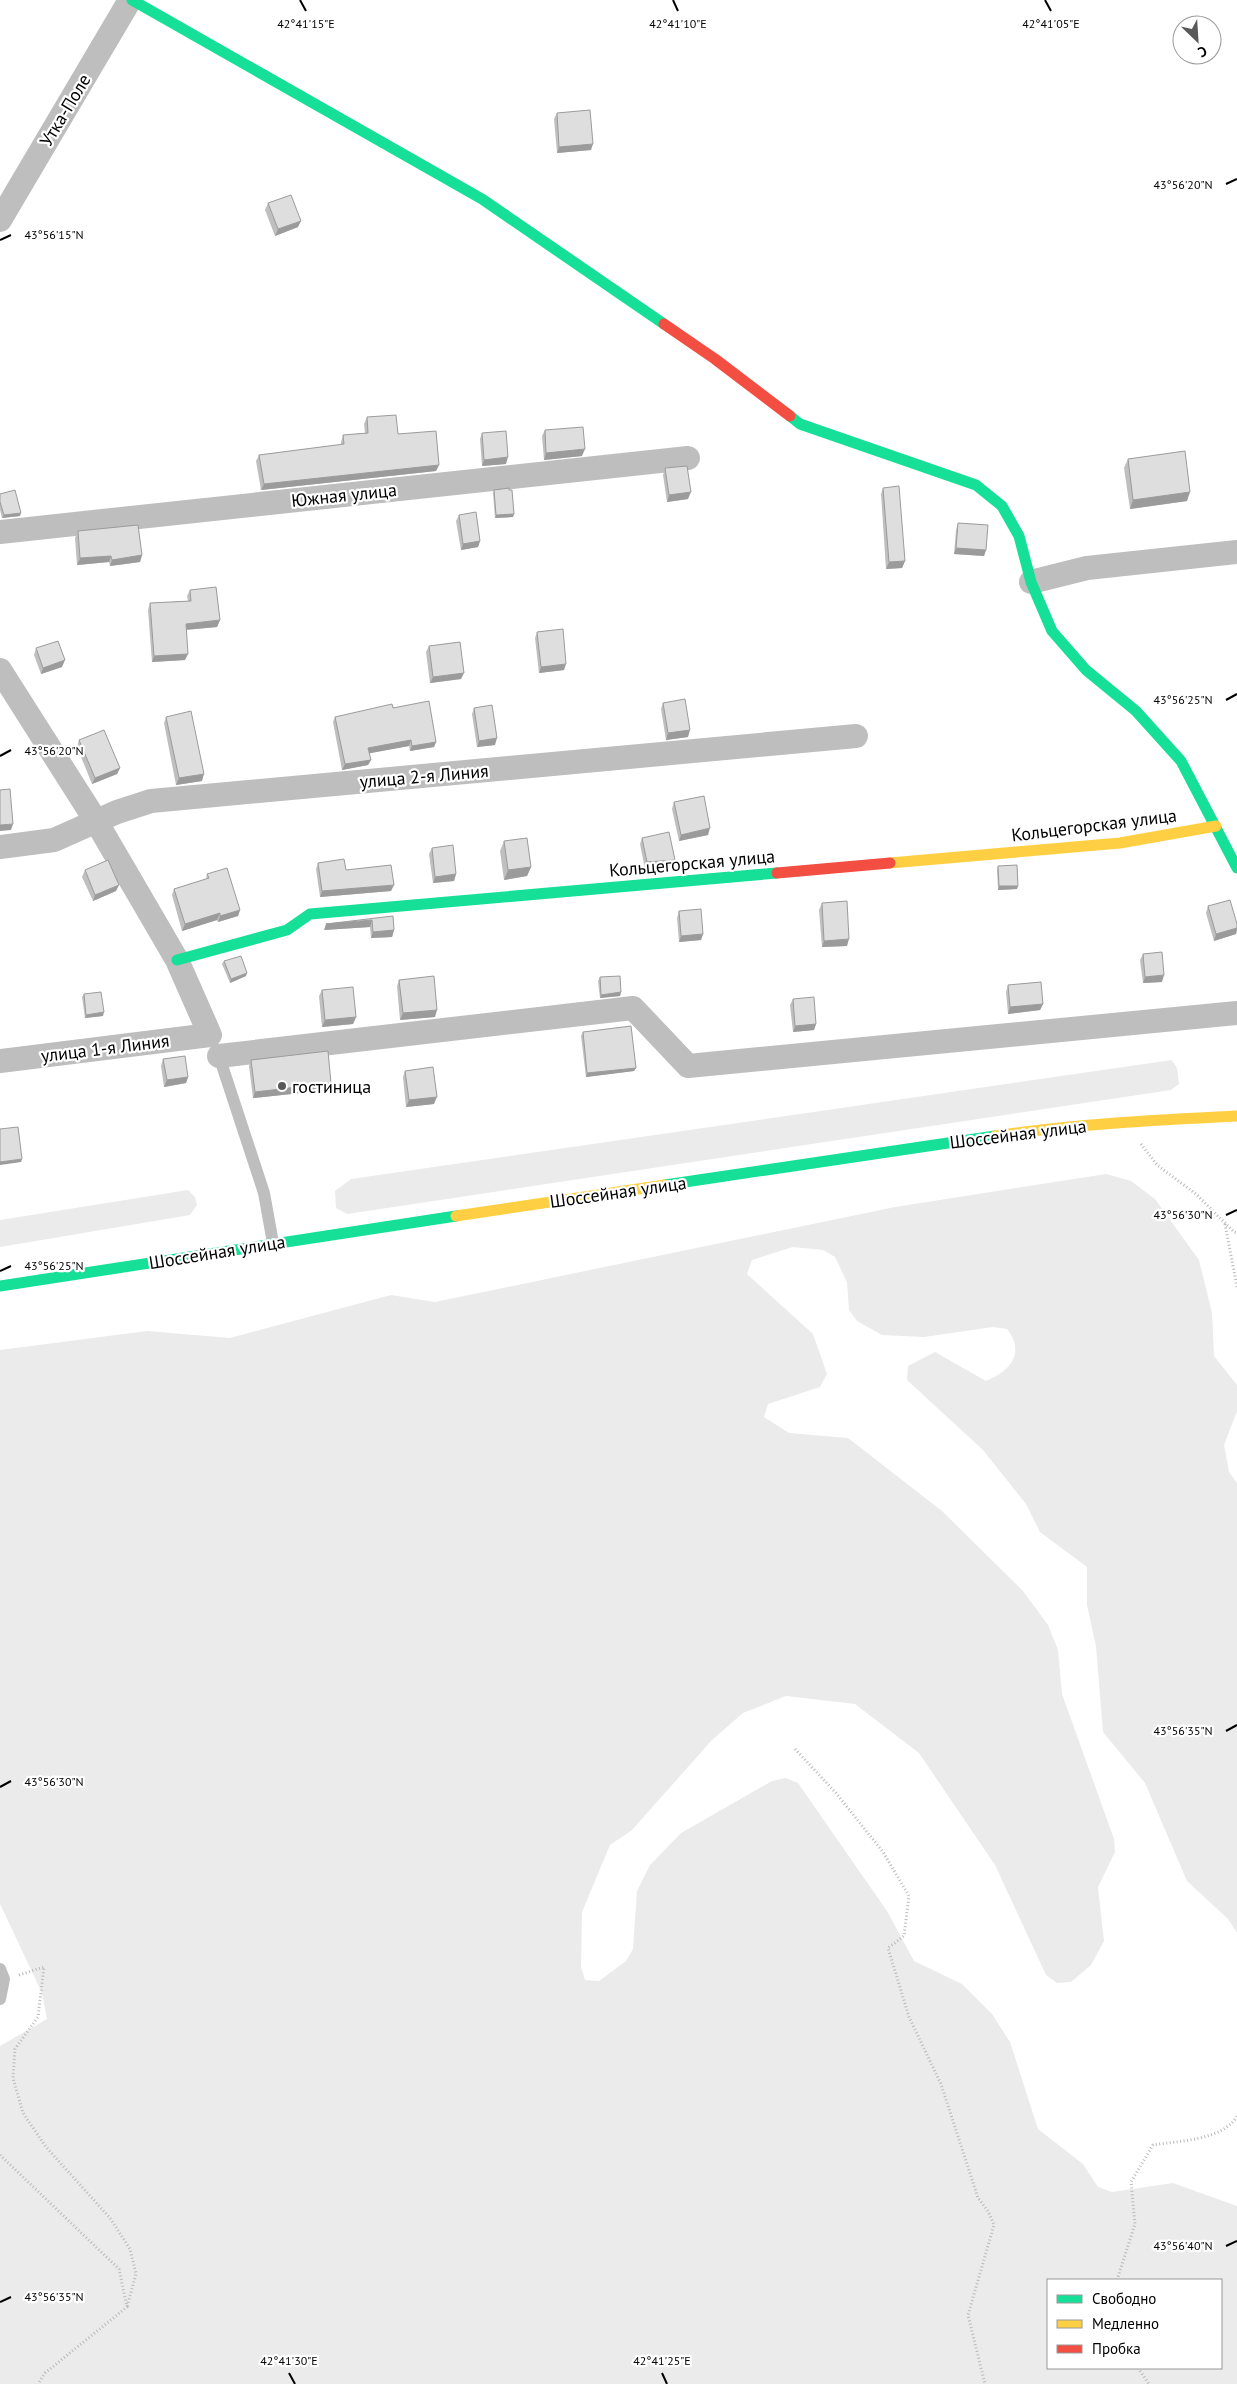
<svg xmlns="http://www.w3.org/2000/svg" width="1237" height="2384" font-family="'PT Sans',sans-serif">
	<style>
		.green { fill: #ebebeb; fill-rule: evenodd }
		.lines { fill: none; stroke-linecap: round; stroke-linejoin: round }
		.path { stroke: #b9b9b9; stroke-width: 3; stroke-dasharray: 1 2.5; stroke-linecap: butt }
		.lane { stroke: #bebebe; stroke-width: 12 }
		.street { stroke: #bebebe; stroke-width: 24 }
		.fast { stroke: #16e098; stroke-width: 11 }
		.slow { stroke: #ffcf43; stroke-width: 11 }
		.jam { stroke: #f24e42; stroke-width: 11 }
		.wall { fill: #bfbfbf }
		.shaded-wall { fill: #9b9b9b }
		.building { fill: #dedede; stroke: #9b9b9b }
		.ticks { fill: none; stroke: #000; stroke-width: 2 }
		.poi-dot { fill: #595959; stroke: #fff; stroke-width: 2 }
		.labels { text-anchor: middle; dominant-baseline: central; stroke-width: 4.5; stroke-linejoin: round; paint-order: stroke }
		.street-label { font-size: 18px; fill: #000; stroke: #fff }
		.poi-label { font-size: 18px; fill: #000; stroke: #fff; text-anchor: start }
		.ticks-label { font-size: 12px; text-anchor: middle; fill: #000; stroke: #fff; stroke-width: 4.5; stroke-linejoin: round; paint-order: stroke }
	</style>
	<rect width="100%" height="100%" fill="#fff"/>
	<path class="green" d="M1172,1060L1177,1068L1179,1084L1171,1090L347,1214L336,1208L335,1191L351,1179Z
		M1106,1174L1131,1181L1155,1199L1199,1260L1212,1313L1214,1356L1237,1385V1411L1224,1445L1229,1472L1237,1483V1933L1228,1919L1187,1881L1145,1783L1103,1732L1096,1646L1087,1605V1567L1040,1532L1026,1504L983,1450L907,1380L908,1366L935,1352L986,1381C1010,1371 1026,1353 1007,1329L993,1327L924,1337L882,1335L857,1321L849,1310L847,1282L835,1257L823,1250L793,1247L752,1260L747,1274L813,1334L827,1374L820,1387L768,1404L764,1417L789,1433L848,1438L942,1511L1023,1591L1048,1625L1058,1650L1062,1694L1114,1839L1115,1852L1098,1887L1104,1941L1091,1965L1071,1982L1057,1983L1046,1975L995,1865L919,1753L855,1704L786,1696L743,1713L712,1740L632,1830L610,1845L582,1912L581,1967L585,1980L599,1981L626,1961L633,1949L637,1891L650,1865L681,1833L772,1781L786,1778L798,1783L887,1911L914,1961L962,1984L992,2014L1010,2042L1038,2129L1083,2164L1098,2187L1112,2192L1173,2183L1237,2206V2384H0V2046L47,2019L42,1993L0,1904V1350L147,1331L230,1338L391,1295L435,1302L895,1207ZM1048,2280H1221V2368H1048Z
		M188,1190L195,1197L197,1205L190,1215L0,1247V1220Z"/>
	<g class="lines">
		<path class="path" d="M1141,1144L1157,1165L1196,1194L1234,1232L1237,1233
			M1225,1224L1237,1287
			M795,1749L836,1793L883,1852L909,1896L904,1936L888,1948L909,2017L941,2084L978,2198L988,2211L994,2225L968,2315L985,2384
			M19,1975L44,1967L38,2017L15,2049L13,2078L23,2113L46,2147L110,2218L130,2249L136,2274L127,2307
			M0,2155L119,2269L127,2307L45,2373L38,2384
			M1117,2280L1135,2224L1131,2182L1153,2145C1178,2141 1224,2140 1237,2116
			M1138,2368L1149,2384"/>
		<path class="lane" d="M218,1053L264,1193L273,1243
			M0,1969L4,1979L0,1999"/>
		<path class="street" d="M0,220L130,0
			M0,532L688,458
			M1031,582L1087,568L1237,552
			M0,670L96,821L177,960L210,1035L0,1061
			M0,847L54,840L117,812L151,801L856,736
			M219,1056L633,1008L688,1066L1237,1013"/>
		<path class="fast" d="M132,0L482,199L664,324
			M790,416L800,424L976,485L1002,506L1019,536L1031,582L1052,631L1086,670L1136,711L1181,761L1237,868
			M177,960L287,930L310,914L777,873
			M665,1185L995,1136
			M0,1286L456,1216"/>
		<path class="slow" d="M890,863L1120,843L1216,826
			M995,1136C1076,1124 1156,1120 1237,1116
			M456,1216L665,1185"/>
		<path class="jam" d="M664,324L715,359L790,416
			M777,873L890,863"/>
	</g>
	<path class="wall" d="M557,113L591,150L557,153L554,119Z
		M268,203L298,227L275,236L265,210Z
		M367,417L398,434L439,465L436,471L261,490L256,461L259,455L341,445V442L343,435L365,433L364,424Z
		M545,430L582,456L544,460L542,436Z
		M482,433L506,464L482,466L480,439Z
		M1128,459L1187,501L1130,509L1124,468Z
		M665,468L688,499L667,502L663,475Z
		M883,488L905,561L902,568L886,569L881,494Z
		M494,490L514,514L513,517L495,518L493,493Z
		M0,494L20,516L2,518L0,510Z
		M459,515L480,541L478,547L461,550L456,521Z
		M958,523L986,550L984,556L954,554L956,530Z
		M78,531L142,555L140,562L110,566L109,562L77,565L75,538Z
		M190,590L220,620L217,627L186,630L185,660L152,662L148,610L150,603L188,601L187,596Z
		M537,632L564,670L539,673L535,638Z
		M429,646L461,679L430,683L426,652Z
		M36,648L62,667L41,674L34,655Z
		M663,703L688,737L666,740L661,709Z
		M393,708L436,742L434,747L410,751L409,746L369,753L371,760L368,765L342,770L333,722L335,717Z
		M474,708L495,745L477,747L472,714Z
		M166,717L202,781L176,785L164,723Z
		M79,740L120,768L117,774L92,784L77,747Z
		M674,802L708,835L679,841L672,809Z
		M642,838L675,860L673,867L645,869L640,844Z
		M504,841L531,867L527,876L504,880L500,851Z
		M432,848L456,874L454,881L433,883L429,854Z
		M318,863L346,870L391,891L320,897L316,869Z
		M998,866L1017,889L998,890L997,870Z
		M85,870L116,891L93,901L82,877Z
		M207,874L240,910L238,916L218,922L217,920L182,931L172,895L174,889L206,879Z
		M822,903L847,946L822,947L819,910Z
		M1208,906L1237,924V931L1236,934L1214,941L1206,913Z
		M679,911L703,934L701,940L679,942L677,918Z
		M393,916L394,930L392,937L371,938L370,927L324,930Z
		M1143,954L1162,982L1143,983L1140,960Z
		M224,961L246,976L230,983L222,964Z
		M600,977L621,992L620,996L600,998L598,981Z
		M399,980L435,1017L400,1020L397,986Z
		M1008,985L1043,1004L1040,1010L1008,1014L1006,992Z
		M322,990L356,1017L353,1024L322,1027L319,996Z
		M84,994L103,1016L85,1018L82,997Z
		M793,999L816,1024L814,1030L793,1032L790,1005Z
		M583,1032L636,1068L634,1071L586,1077L581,1036Z
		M163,1059L188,1077L186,1083L164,1087L161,1066Z
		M251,1060L331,1083L329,1090L253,1098L249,1066Z
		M405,1071L434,1104L406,1107L403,1077Z"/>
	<path class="shaded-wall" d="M593,144L591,150L557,153L559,147Z
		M301,221L298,227L275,236L278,229Z
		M585,449L582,456L544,460L546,453Z
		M508,457L506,464L482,466L484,460Z
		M439,465L436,471L261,490L264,484Z
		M691,492L688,499L667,502L669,495Z
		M1190,492L1187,501L1130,509L1133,500Z
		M21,513L20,516L2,518L4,515Z
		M514,514L513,517L495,518L496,515Z
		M480,541L478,547L461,550L463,544Z
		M956,548L986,550L984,556L954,554Z
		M142,555L140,562L110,566L112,560Z
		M111,556L109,562L77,565L80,558Z
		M905,561L902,568L886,569L889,562Z
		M220,620L217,627L183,630L186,624Z
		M188,654L185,660L152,662L154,656Z
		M65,660L62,667L41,674L43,668Z
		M566,664L564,670L539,673L541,667Z
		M464,673L461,679L430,683L433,677Z
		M690,730L688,737L666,740L668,733Z
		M497,738L495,745L477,747L479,741Z
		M411,740L409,746L366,754L368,748Z
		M436,742L434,747L410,751L412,746Z
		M371,760L368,765L342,770L345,764Z
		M120,768L117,774L92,784L95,778Z
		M204,774L202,781L176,785L179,778Z
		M13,824L11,830L0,831V825Z
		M710,828L708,835L679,841L681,835Z
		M675,860L673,867L645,869L647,862Z
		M531,867L527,876L504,880L508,870Z
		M456,874L454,881L433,883L435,877Z
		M119,885L116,891L93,901L95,895Z
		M394,885L391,891L320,897L322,891Z
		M999,886H1018L1017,889L998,890Z
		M240,910L238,916L218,922L220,916Z
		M220,913L217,920L182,931L185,924Z
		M372,920L370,927L324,930L326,924Z
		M1237,928L1236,934L1214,941L1216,934Z
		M394,930L392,937L371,938L373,932Z
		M703,934L701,940L679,942L681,936Z
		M849,939L847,946L822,947L824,941Z
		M247,973L246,976L230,983L231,979Z
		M1164,975L1162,982L1143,983L1145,977Z
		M621,992L620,996L600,998L601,995Z
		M1043,1004L1040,1010L1008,1014L1010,1007Z
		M437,1010L435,1017L400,1020L403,1013Z
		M104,1012L103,1016L85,1018L86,1015Z
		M356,1017L353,1024L322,1027L325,1020Z
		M816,1024L814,1030L793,1032L795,1026Z
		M636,1068L634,1071L586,1077L587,1073Z
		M188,1077L186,1083L164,1087L167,1080Z
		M331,1083L329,1090L253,1098L255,1092Z
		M437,1097L434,1104L406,1107L409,1100Z
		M22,1159L21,1162L0,1165V1162Z"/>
	<path class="building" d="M590,110L593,144L559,147L557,113Z
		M291,195L301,221L278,229L268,203Z
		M396,415L398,434L436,431L439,465L264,484L259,455L344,444L343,435L368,433L367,417Z
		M583,427L585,449L546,453L545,430Z
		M506,431L508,457L484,460L482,433Z
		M1185,451L1190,492L1133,500L1128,459Z
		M687,466L691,492L669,495L665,468Z
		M899,486L905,561L889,562L883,488Z
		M509,488V490H512L514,514L496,515L494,490Z
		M15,490L21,513L4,515L0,502V494Z
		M476,512L480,541L463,544L459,515Z
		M958,523L988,525L986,550L956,548Z
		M138,525L142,555L112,560L111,556L80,558L78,531Z
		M216,587L220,620L186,624L188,654L154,656L150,603L191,601L190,590Z
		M563,629L566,664L541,667L537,632Z
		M58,641L65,660L43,668L36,648Z
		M460,642L464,673L433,677L429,646Z
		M685,699L690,730L668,733L663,703Z
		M429,701L436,742L412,746L411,740L368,748L371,760L345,764L335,717L392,704L393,708Z
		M492,705L497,738L479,741L474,708Z
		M191,711L204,774L179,778L166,717Z
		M104,730L120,768L95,778L79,740Z
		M10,789L13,824L0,825V790Z
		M704,796L710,828L681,835L674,802Z
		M669,832L675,860L647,862L642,838Z
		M527,838L531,867L508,870L504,841Z
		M453,845L456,874L435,877L432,848Z
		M344,859L346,870L391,865L394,885L322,891L318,863Z
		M108,860L119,885L95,895L85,870Z
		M1017,865L1018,886H999L998,866Z
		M227,868L240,910L220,916V913L185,924L174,889L209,878L207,874Z
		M1230,900L1237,924V928L1216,934L1208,906Z
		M847,901L849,939L824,941L822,903Z
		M701,909L703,934L681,936L679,911Z
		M393,916L394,930L373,932L372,920L326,924Z
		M1162,952L1164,975L1145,977L1143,954Z
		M241,956L247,973L231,979L224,961Z
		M434,976L437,1010L403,1013L399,980Z
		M620,976L621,992L601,995L600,977Z
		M1041,982L1043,1004L1010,1007L1008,985Z
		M353,987L356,1017L325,1020L322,990Z
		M101,992L104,1012L86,1015L84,994Z
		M814,997L816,1024L795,1026L793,999Z
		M631,1026L636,1068L587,1073L583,1032Z
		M328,1051L331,1083L255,1092L251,1060Z
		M185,1056L188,1077L167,1080L163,1059Z
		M433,1067L437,1097L409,1100L405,1071Z
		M18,1127L22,1159L0,1162V1129Z"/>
	<path class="ticks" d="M300,0L306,11M673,0L678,11M1045,0L1051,11M1226,184L1237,179M0,240L11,235M1226,700L1237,694M0,756L11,750M1226,1215L1237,1210M0,1271L11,1266M1226,1731L1237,1725M0,1787L11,1781M1226,2246L1237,2241M0,2302L11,2297M289,2373L295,2384M662,2373L667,2384"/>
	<circle class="poi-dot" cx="282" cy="1086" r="5"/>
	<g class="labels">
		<g class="street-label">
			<text transform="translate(65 110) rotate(-59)">Утка-Поле</text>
			<text transform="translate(344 495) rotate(-6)">Южная улица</text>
			<text transform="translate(424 776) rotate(-5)">улица 2-я Линия</text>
			<text transform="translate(1094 825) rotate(-7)">Кольцегорская улица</text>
			<text transform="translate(692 863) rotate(-5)">Кольцегорская улица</text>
			<text transform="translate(105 1048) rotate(-7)">улица 1-я Линия</text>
			<text transform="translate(1018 1134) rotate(-7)">Шоссейная улица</text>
			<text transform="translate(618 1192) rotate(-8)">Шоссейная улица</text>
			<text transform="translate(217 1252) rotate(-9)">Шоссейная улица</text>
		</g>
		<g class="poi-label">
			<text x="292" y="1086">гостиница</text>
		</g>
	</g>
	<g class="ticks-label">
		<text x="306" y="28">42°41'15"E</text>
		<text x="678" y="28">42°41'10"E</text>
		<text x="1051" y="28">42°41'05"E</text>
		<text x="1183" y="189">43°56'20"N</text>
		<text x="54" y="239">43°56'15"N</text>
		<text x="1183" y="704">43°56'25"N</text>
		<text x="54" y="755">43°56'20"N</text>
		<text x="1183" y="1219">43°56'30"N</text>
		<text x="54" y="1270">43°56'25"N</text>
		<text x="1183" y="1735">43°56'35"N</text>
		<text x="54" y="1786">43°56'30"N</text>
		<text x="1183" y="2250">43°56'40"N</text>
		<text x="54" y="2301">43°56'35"N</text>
		<text x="289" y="2365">42°41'30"E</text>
		<text x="662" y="2365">42°41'25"E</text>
	</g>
	<rect x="1047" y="2279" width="175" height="90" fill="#ffffff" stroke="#999999"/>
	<rect x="1057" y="2295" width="25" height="8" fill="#16e098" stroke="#999999"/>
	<text x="1092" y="2304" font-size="15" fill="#000000">Свободно</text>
	<rect x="1057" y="2320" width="25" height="8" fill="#ffcf43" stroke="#999999"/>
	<text x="1092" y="2329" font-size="15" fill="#000000">Медленно</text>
	<rect x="1057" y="2345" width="25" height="8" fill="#f24e42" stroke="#999999"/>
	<text x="1092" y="2354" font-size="15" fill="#000000">Пробка</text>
	<g transform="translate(1197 40) rotate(155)"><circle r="24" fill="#ffffff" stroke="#999999"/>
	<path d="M0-4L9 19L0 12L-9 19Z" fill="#595959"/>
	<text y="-8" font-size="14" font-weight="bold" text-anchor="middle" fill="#000000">С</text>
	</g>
</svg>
